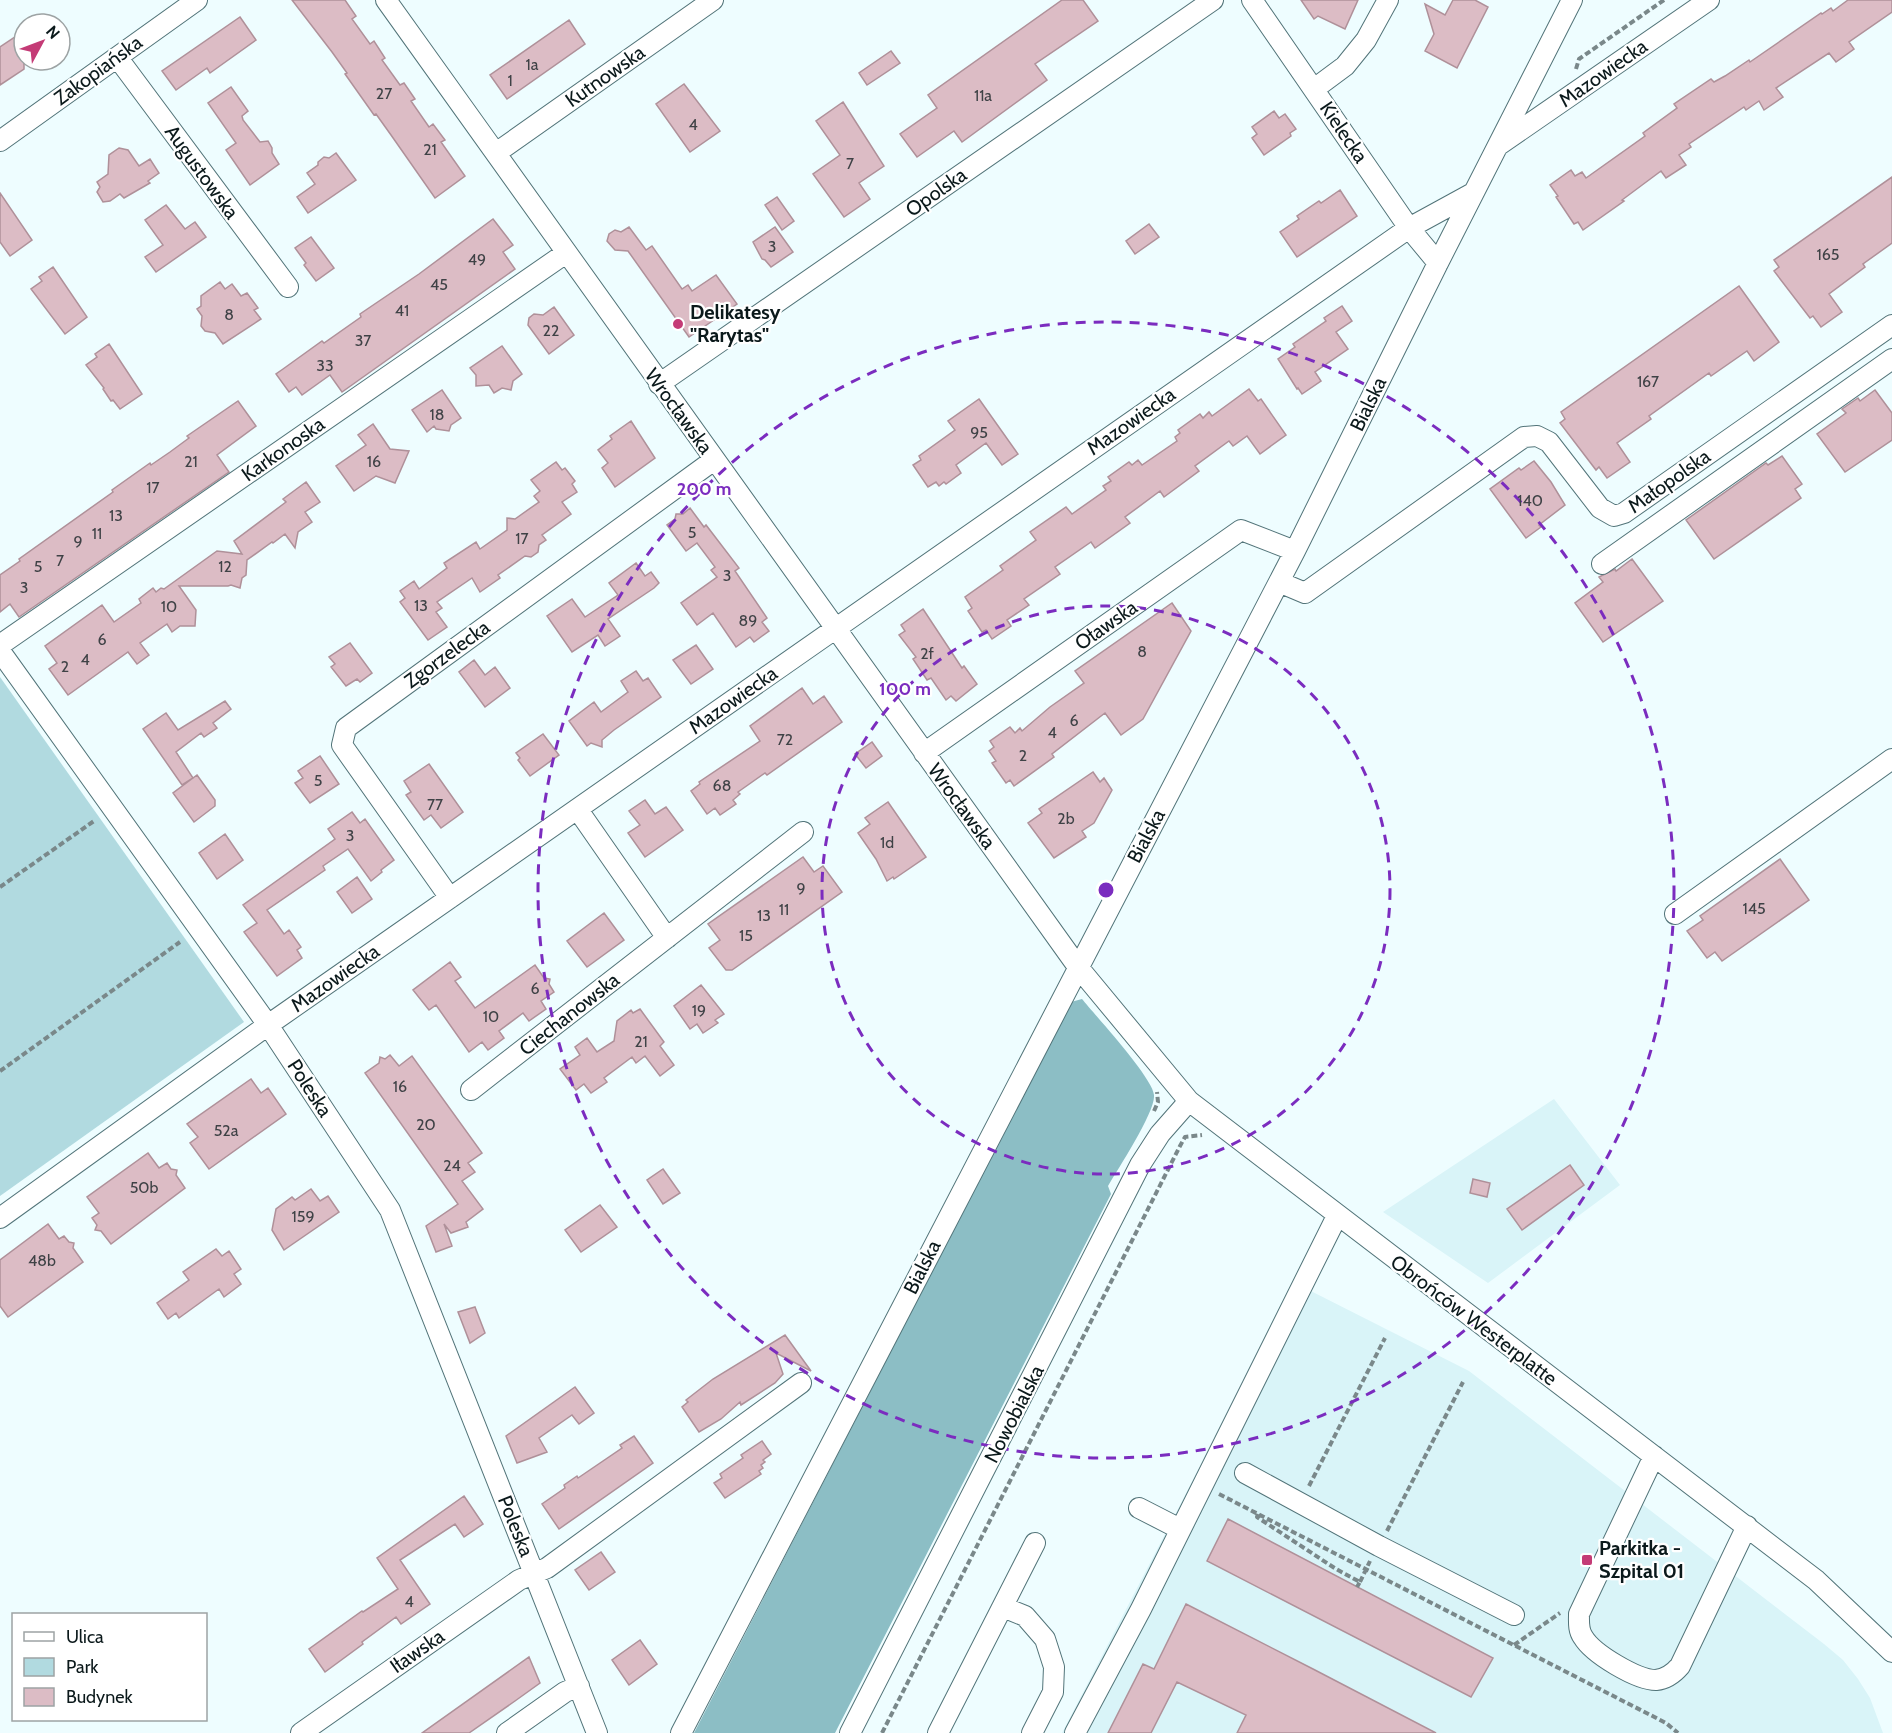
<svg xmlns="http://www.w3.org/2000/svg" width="1892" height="1733" font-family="Cabin,sans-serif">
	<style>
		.built { fill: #d9f4f8 }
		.green { fill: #b1dae0 }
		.forest { fill: #8cbec5 }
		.building { fill: #dcbcc5; stroke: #af9099; stroke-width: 1.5 }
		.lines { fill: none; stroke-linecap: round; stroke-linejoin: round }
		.minor-casing { stroke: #527479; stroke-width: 22 }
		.path { stroke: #7a888a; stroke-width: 4; stroke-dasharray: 6 3; stroke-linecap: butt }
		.minor { stroke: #fff; stroke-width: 20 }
		.ring { fill: none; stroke: #7b2cbf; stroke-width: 3; stroke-dasharray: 10 8 }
		.poi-dot { fill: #c43b76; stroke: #fff; stroke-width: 2 }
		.labels { text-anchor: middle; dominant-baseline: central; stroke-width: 4.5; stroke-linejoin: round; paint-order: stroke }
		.number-label { font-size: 16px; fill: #3f4246 }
		.street-label { font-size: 20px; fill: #0b191b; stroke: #fff }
		.poi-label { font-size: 20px; font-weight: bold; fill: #0b191b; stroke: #fff; text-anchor: start }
		.centre { fill: #7b2cbf; stroke: #fff; stroke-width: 3 }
		.ring-label { font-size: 18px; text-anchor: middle; font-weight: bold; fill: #7b2cbf; stroke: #fff; stroke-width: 4.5; stroke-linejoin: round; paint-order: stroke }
	</style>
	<rect width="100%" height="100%" fill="#eefdff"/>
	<path class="built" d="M1554,1099L1620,1185L1488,1283L1383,1212Z
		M1295,1283L1469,1371L1824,1644L1843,1660L1858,1679L1870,1698L1883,1733H1062Z"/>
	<path class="green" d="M0,677L244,1022L0,1196Z"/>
	<path class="forest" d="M1082,999C1095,1015 1153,1078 1154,1095C1156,1111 1118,1169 1108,1186L1111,1194L835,1733H694L1071,1002Z"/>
	<path class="building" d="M292,0H345L356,16L352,19L370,44L374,41L385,58L382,60L400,85L404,83L415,99L411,101L429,127L433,124L445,140L441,142L465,176L435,198L391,135L376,114L374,115L345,74L347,73L332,52Z
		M1062,0H1083L1098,21L1035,64L1047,80L962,142L954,131L917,157L900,134L937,108L928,95Z
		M1301,0H1358L1345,29L1318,16L1314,19Z
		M1453,0H1475L1488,7L1457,68L1425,51L1434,34L1425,4L1445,15Z
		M1848,0H1892V12L1849,42L1854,49L1836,62L1829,53L1776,88L1783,97L1764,110L1759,101L1746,110L1744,107L1689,144L1691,147L1679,155L1686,165L1666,178L1661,171L1622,200L1624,201L1583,230L1578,222L1574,224L1556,197L1558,196L1550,185L1571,170L1575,176L1582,172L1586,178L1645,136L1643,133L1677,108L1674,104L1711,79L1714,82L1725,76L1749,60L1750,62L1821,13L1822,14L1831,8L1833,11Z
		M240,17L256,40L210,73L207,68L176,90L162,71Z
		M569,20L585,44L507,99L490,75Z
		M24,31V69L0,85V47Z
		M891,51L900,63L867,85L859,73Z
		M684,84L720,131L690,152L656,104Z
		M231,87L248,111L242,116L243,120L260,142L268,141L272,148V153L279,164L250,185L226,150L236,143L208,103Z
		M843,102L884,166L859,183L870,199L844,217L813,174L840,155L816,121Z
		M1274,111L1279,118L1285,114L1296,129L1290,133L1291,136L1264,155L1252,138L1257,134L1252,127Z
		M119,148L128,150L139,166L150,159L159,173L148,181L150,183L124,198L120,194L110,201L103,202L97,192L100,187L97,182L108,174L109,155Z
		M336,153L356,180L308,213L297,197L315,184L307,173L318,165V162L324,157L329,158Z
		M1892,177V243L1863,264L1865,267L1829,294L1842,312L1821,327L1813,316L1810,318L1774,271L1779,267L1774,260Z
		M1340,190L1357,216L1297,257L1280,232L1299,219L1297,216L1319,201L1321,203Z
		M0,193L32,240L10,256L0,242Z
		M777,197L794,221L782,230L765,205Z
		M166,205L185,229L195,222L206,237L156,272L145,257L163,245L145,220Z
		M493,219L513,245L503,252L515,269L342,392L330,375L302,395L296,387L289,392L276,374L283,369L322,341L324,343L361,317L360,314L419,274Z
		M1149,224L1159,237L1135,254L1126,241Z
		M629,227L646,250L652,246L682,289L688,285L692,291L716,275L737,304L689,337L628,251L615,250L607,241L609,234L615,230L621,232Z
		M775,227L793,252L771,267L765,260L762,259L753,242Z
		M311,237L334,268L316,281L304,265L306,263L295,248Z
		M53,267L87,317L65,334L31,289L42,281L39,277Z
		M220,282L225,289L232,284L241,296L247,293L258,308L254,310L261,319L223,344L215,333L205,331L201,326L202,316L197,309L201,306V296Z
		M1739,286L1779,342L1754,361L1747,351L1711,376L1709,373L1649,416L1651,419L1617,443L1630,462L1607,478L1599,467L1596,470L1560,423L1565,419L1561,412Z
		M1342,306L1352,321L1336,332L1348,349L1315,372L1321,381L1302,394L1298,388L1297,389L1278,359L1295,347L1293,344L1326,321L1324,318Z
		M554,307L574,335L549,354L528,325L529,318L534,314L543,315Z
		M109,344L142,394L120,409L113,400L111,401L103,389L104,388L86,365L97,357L95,354Z
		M502,346L522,374L513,381L511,390L502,388L494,393L489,385L476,386V375L470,368Z
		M1249,389L1258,401L1261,399L1286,435L1260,454L1247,436L1233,446L1229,441L1195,466L1199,471L1164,497L1160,491L1125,517L1130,523L1095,548L1091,542L1055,567L1060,574L1024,599L1029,605L1007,620L1011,626L992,639L986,630L982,632L968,611L972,608L965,597L1003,570L1000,566L1036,540L1030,532L1066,507L1072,514L1106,490L1103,486L1111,481L1108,477L1129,462L1132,465L1138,460L1142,465L1177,441L1175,437L1180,433L1178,430L1200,414L1203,418L1209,412L1212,416Z
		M442,390L461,418L451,425L449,431L436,429L434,426L427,432L412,410Z
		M1875,390L1892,413V440L1845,472L1817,434L1846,413L1842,409L1858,398L1860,401Z
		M979,399L1018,454L1002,465L986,443L956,465L961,473L946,484L944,482L939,486L936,482L928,487L913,465L921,460L919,456L955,430L948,421Z
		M238,401L256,426L217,455L229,472L19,617L10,604L0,612V575L20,561L19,559L113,492L112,490L150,463L151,465L170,452L189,438L187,436Z
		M631,421L655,458L615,487L602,468L608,463L598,450L612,439L610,436Z
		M373,424L390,449L409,451L395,483L376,476L354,491L336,466L366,445L358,435Z
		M1782,456L1802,484L1795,489L1801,498L1714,559L1686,520L1766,463L1768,465Z
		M1534,461L1551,482L1565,505L1539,525L1541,527L1526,538L1490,489L1519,468L1521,470Z
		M556,462L562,470L565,468L575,481L572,484L577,492L562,502L571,514L542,535L546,540L539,545L538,552L531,557L525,556L498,575L500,578L480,592L472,578L437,602L442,608L436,612L447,627L428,640L400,602L405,598L400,591L414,581L419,589L447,568L444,563L476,542L480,549L507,530V518L515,519L539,502L534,496L540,491L531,480Z
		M306,482L320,502L305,512L312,522L298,532L295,548L285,534L273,543L272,542L247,560L246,575L242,578L240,588L231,585L228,586H179L196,610L195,626H180L172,632L167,624L140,643L149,655L137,664L128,652L68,695L49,669L57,663L45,646L102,605L114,622L141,603L139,599L153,588L156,592L161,588L164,589L217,551L242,554L234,541L286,502L283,499Z
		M690,508L704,527L706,525L739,568L735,571L767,618L762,622L769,631L754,642L750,637L736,647L713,613L697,625L681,603L717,577L711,570L715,567L697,543L686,551L667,525L675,519L676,514H683Z
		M1632,559L1663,601L1603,642L1575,603L1603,582L1599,577L1615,569L1616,571Z
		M636,563L645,576L651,572L659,583L654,588L608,619L620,636L605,646L598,635L572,652L547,616L572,599L585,617L618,595L609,583Z
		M1172,603L1191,631L1143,719L1121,735L1105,713L1052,754L1054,757L1014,786L1010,780L1006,783L992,763L996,761L989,751L994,747L990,741L1010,727L1015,733L1020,728L1022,731L1050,707L1084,683L1075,671Z
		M923,609L962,668L964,666L977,684L956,701L951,696L946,700L931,678L927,680L913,659L916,657L899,635L905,631L901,625Z
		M350,643L372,673L360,682L357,679L346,686L331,667L335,664L329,657Z
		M696,645L713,669L691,684L673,660Z
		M474,660L485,675L495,667L510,688L485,707L459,672Z
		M636,671L643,681L648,678L661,697L614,730L602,740V747L591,743L587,746L569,721L594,702L601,712L628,692L621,681Z
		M802,688L813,704L824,696L842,722L767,775L765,773L738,792L740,794L733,800L736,804L720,815L715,808L707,814L691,791L700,784L699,782L760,741L750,726Z
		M225,701L231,709L213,723L217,728L204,737L201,733L176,752L193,778L182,785L143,729L166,713L178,730Z
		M543,734L559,755L530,776L518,760L520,758L516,753Z
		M872,742L882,756L866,768L855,754Z
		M320,756L339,784L310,803L295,783L303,778L298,771Z
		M429,764L463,812L441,828L431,815L424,820L406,795L411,792L404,781Z
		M1093,772L1100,782L1104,778L1112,790L1094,823L1082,831L1086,837L1054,858L1028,823L1042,813L1039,809Z
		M197,775L215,800V806L194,822L173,793Z
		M645,800L655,814L666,807L683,830L645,857L628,833L640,825L629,811Z
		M888,802L926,857L894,879L893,877L887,881L876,859L858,833L870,824L865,818Z
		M352,812L360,823L365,819L394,860L381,870L382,872L371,881L348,849L323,866L325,870L267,910L284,934L289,930L301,947L297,950L302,958L277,976L244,932L257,923L243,905L335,839L328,829Z
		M225,834L243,860L217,879L199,853Z
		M803,857L814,872L823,866L842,892L732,970H726L709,948L720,940L708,924Z
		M1780,859L1809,900L1722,961L1715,952L1707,958L1687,931L1703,920L1700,916Z
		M357,877L372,899L352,913L337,892Z
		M604,913L624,940L587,967L567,941Z
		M450,962L461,977L455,981L475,1008L535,965L544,978L550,979L549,984L554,992L541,1001L546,1009L529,1021L523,1013L499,1031L504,1038L488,1050L482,1042L469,1052L436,1005L429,1010L413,990Z
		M701,985L724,1014L715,1020L718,1023L703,1033L697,1024L690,1029L674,1006Z
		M640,1009L664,1042L660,1046L674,1065L660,1076L645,1056L636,1063L632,1057L604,1078L607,1082L591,1093L584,1084L576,1090L560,1069L580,1055L575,1047L587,1038L597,1052L614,1041L617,1021L631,1010L633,1013Z
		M390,1055L399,1066L412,1056L482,1153L468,1163L475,1172L462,1181L483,1209L466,1222L468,1227L451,1233L444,1224L452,1246L436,1252L426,1226L458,1204L365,1073L379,1063L380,1057L385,1059Z
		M251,1079L261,1093L268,1088L286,1114L209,1169L190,1143L198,1137L187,1124Z
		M148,1153L159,1168L167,1163L171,1169L177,1170L176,1175L185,1188L111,1244L101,1231L95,1230L97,1225L92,1218L99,1213L87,1197Z
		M1570,1165L1584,1185L1522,1230L1507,1209Z
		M663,1169L680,1193L663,1204L647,1180Z
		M1473,1179L1490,1183L1487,1197L1470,1193Z
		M311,1189L320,1201L328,1196L339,1212L284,1250L272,1230L276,1209L292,1197L295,1200Z
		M600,1205L617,1227L581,1252L565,1230Z
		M48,1224L59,1239L64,1236L69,1242L74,1243L73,1248L83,1262L8,1317L0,1306V1260Z
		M216,1249L222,1256L229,1251L241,1269L234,1274L241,1284L224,1297L219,1289L179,1318L176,1313L168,1319L157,1303L189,1280L183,1272Z
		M475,1307L485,1333L470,1343L458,1312Z
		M785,1335L811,1371L776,1353L783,1374L775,1383L741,1405L740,1402L721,1419L699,1432L682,1407L688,1402L686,1400L713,1379Z
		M575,1387L594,1413L579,1424L572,1415L539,1438L547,1452L517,1463L506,1436Z
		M634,1436L653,1463L559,1529L542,1504L565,1488L564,1485L577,1476L578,1478L622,1448L620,1445Z
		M762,1441L771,1454L763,1460L765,1462L761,1465L763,1468L759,1471L761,1474L725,1498L714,1483L722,1478L720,1474L743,1458L741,1455Z
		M464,1496L483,1524L464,1537L455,1524L400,1560L430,1604L401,1624L396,1617L362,1642L363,1644L325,1672L309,1649L362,1611L363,1612L398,1589L377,1558Z
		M1228,1519L1493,1658L1471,1697L1207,1561Z
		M601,1552L615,1572L589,1590L575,1570Z
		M1186,1604L1313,1669L1436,1733H1237L1246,1715L1177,1682L1151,1733H1108L1143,1664L1154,1669Z
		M640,1640L657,1664L629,1685L612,1660Z
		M529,1657L540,1683L515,1701L469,1733H422Z"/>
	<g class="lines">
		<g class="minor-casing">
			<path id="minor" d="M386,0L1078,967L1189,1101L1816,1580L1892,1652
				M1252,0L1409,228L1438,263
				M117,57L288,287
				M1314,89L1345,66L1366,40L1388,0
				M0,141L197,0
				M1499,145L1709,0
				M496,153L713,0
				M659,384L1213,0
				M1602,564L1892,359
				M1279,582L1305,593L1524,437L1537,436L1549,442L1600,508L1614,516L1624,513L1892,325
				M0,645L566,253
				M0,651L268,1025L390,1210L597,1733
				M924,753L1241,530L1295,551
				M578,810L667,938
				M450,898L342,745L346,728L714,460
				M1675,914L1892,759
				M471,1090L803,832
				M0,1218L268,1025L1409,228L1473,193
				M1654,1456L1579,1614C1579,1622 1578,1630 1583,1637C1593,1654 1637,1680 1656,1680C1666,1679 1674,1673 1680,1666L1747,1526
				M1245,1473L1379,1546L1514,1615
				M1139,1508L1180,1529
				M1003,1607L1025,1616L1045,1639L1054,1667L1053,1692L1032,1733
				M301,1733L519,1580L547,1568L801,1383
				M507,1733L565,1692L579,1686
				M681,1733L1295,551L1438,263L1572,0
				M850,1733L1140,1165L1160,1134L1189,1101
				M938,1733L1035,1543
				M1075,1733L1141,1609L1337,1216"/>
		</g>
		<path class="path" d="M1576,69L1579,59L1664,0
			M0,887L94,821
			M0,1071L180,942
			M1154,1111L1158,1102L1157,1092
			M1309,1486L1385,1338
			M1219,1494L1666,1723L1678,1733
			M1258,1514L1257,1517L1336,1569L1360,1582L1357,1587
			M1387,1531L1463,1382
			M1360,1582L1370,1561
			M1514,1645L1560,1613
			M882,1733L1180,1146L1185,1137L1202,1135"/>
		<use href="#minor" class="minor"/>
	</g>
	<g class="ring">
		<circle cx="1106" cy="890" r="284"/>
		<circle cx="1106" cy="890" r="568"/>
	</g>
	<g class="poi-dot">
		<circle cx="678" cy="324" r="6"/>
		<rect x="1581" y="1554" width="12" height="12" rx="3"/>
	</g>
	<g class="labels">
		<g class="number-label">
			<text x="532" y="64">1a</text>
			<text x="510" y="80">1</text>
			<text x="384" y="93">27</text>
			<text x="983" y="95">11a</text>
			<text x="693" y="124">4</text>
			<text x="430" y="149">21</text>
			<text x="850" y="163">7</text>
			<text x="772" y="246">3</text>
			<text x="1828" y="254">165</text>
			<text x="477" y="259">49</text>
			<text x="439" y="284">45</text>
			<text x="402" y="310">41</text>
			<text x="229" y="314">8</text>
			<text x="551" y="330">22</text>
			<text x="363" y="340">37</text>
			<text x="325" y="365">33</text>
			<text x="1648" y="381">167</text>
			<text x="437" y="414">18</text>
			<text x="979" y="432">95</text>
			<text x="191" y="461">21</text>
			<text x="374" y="461">16</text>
			<text x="153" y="487">17</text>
			<text x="1530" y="500">140</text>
			<text x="116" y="515">13</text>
			<text x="692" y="532">5</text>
			<text x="97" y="533">11</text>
			<text x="522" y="538">17</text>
			<text x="78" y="541">9</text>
			<text x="60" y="560">7</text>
			<text x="38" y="566">5</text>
			<text x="225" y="566">12</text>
			<text x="727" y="575">3</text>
			<text x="24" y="587">3</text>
			<text x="421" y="605">13</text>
			<text x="169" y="606">10</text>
			<text x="748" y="620">89</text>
			<text x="102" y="639">6</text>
			<text x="1142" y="651">8</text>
			<text x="927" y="653">2f</text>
			<text x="85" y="659">4</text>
			<text x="65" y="666">2</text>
			<text x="1074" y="720">6</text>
			<text x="1052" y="732">4</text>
			<text x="785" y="739">72</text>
			<text x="1023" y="755">2</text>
			<text x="318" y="780">5</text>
			<text x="722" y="785">68</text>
			<text x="435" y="804">77</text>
			<text x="1066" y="818">2b</text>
			<text x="350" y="835">3</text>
			<text x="887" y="842">1d</text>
			<text x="801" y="888">9</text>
			<text x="1754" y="908">145</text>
			<text x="784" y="909">11</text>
			<text x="764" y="915">13</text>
			<text x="746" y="935">15</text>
			<text x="535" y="988">6</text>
			<text x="699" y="1010">19</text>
			<text x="491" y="1016">10</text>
			<text x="641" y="1041">21</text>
			<text x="400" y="1086">16</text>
			<text x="426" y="1124">20</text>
			<text x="226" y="1130">52a</text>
			<text x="452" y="1165">24</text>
			<text x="144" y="1187">50b</text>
			<text x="303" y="1216">159</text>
			<text x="42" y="1260">48b</text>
			<text x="409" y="1601">4</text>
		</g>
		<g class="street-label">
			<text transform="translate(98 70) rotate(-36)">Zakopiańska</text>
			<text transform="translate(1603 73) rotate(-35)">Mazowiecka</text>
			<text transform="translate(605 76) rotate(-35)">Kutnowska</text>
			<text transform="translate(1344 132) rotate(56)">Kielecka</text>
			<text transform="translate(202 172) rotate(54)">Augustowska</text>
			<text transform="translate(936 192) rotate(-35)">Opolska</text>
			<text transform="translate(1368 404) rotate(-64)">Bialska</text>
			<text transform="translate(679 411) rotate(54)">Wrocławska</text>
			<text transform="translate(1131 421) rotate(-35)">Mazowiecka</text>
			<text transform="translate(283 449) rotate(-35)">Karkonoska</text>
			<text transform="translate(1669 481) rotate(-35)">Małopolska</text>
			<text transform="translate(1106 625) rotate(-35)">Oławska</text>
			<text transform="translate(447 654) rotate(-36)">Zgorzelecka</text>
			<text transform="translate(733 700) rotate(-35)">Mazowiecka</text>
			<text transform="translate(962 806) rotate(54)">Wrocławska</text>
			<text transform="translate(1146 836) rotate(-62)">Bialska</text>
			<text transform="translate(335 978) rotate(-35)">Mazowiecka</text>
			<text transform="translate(569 1014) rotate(-38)">Ciechanowska</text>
			<text transform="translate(310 1088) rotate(57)">Poleska</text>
			<text transform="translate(922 1267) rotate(-63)">Bialska</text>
			<text transform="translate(1474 1320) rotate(37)">Obrońców Westerplatte</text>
			<text transform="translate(1014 1414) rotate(-63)">Nowobialska</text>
			<text transform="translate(516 1526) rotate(68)">Poleska</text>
			<text transform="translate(417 1651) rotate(-35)">Iławska</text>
		</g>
		<g class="poi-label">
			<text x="690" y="312">Delikatesy<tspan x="690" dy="23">"Rarytas"</tspan></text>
			<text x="1599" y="1548">Parkitka -<tspan x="1599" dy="23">Szpital 01</tspan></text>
		</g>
	</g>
	<circle cx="1106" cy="890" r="9" class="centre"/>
	<g class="ring-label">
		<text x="704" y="495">200 m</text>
		<text x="905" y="695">100 m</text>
	</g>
	<rect x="12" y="1613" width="195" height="108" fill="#ffffff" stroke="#9da3a4" stroke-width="1.5"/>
	<rect x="24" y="1632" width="30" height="9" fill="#ffffff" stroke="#9da3a4" stroke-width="1.5"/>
	<text x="66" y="1643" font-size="18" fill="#0b191b">Ulica</text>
	<rect x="24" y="1658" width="30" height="18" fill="#b1dae0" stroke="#9da3a4" stroke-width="1.5"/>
	<text x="66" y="1673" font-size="18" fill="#0b191b">Park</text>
	<rect x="24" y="1688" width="30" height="18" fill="#dcbcc5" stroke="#9da3a4" stroke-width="1.5"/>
	<text x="66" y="1703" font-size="18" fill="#0b191b">Budynek</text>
	<g transform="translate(42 42) rotate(49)"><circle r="28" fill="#ffffff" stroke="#9da3a4" stroke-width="1.5"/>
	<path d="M0-4.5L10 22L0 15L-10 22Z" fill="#c43b76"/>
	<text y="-9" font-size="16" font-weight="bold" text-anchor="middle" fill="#0b191b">N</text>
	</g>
</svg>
